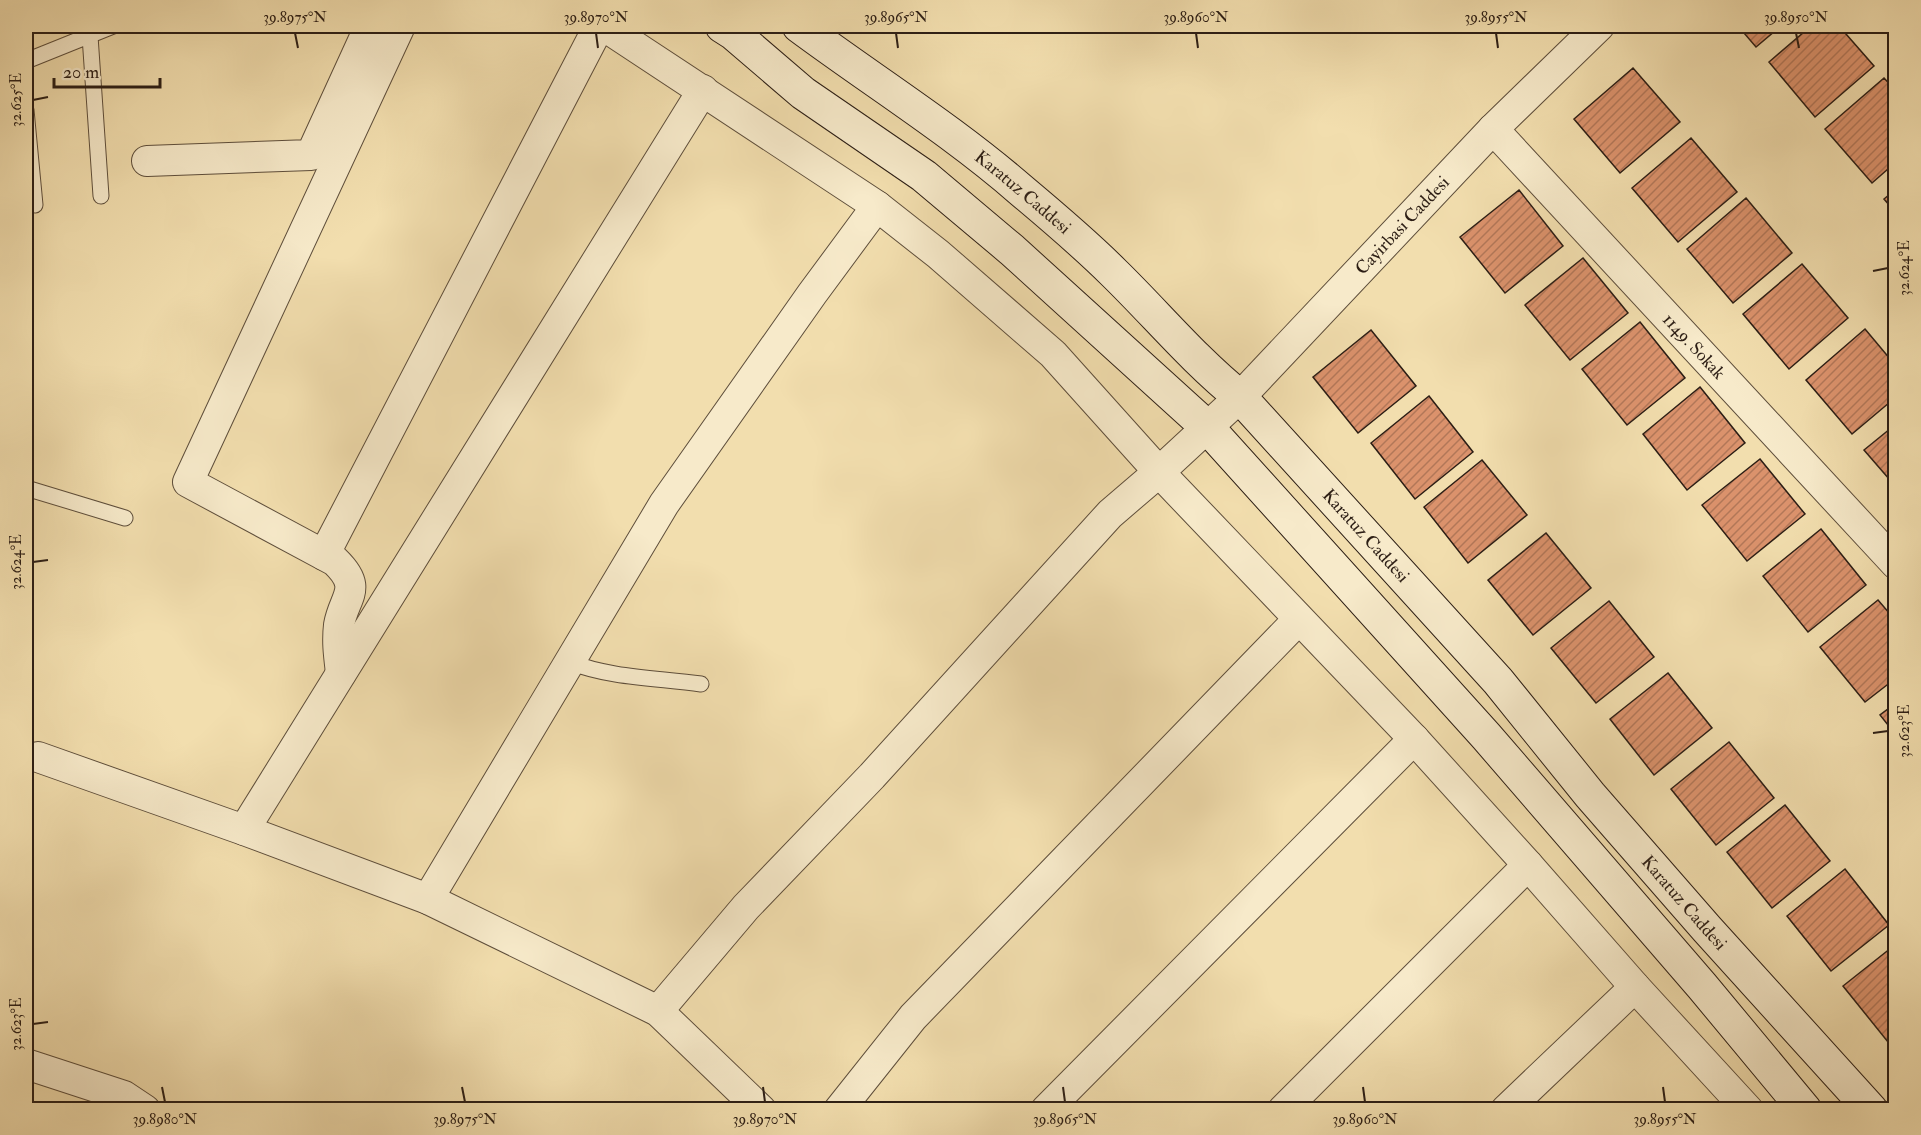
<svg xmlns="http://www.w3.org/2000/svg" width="1921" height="1135" font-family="'IM FELL Double Pica',serif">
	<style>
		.building { fill: url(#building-hatch); stroke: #2c1e15; stroke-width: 1.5 }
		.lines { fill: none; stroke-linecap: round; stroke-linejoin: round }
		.lane-casing { stroke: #5e4e3b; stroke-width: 17 }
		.street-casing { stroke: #5e4e3b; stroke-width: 32 }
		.secondary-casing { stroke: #2c1e15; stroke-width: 35 }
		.lane { stroke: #f7eaca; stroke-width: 15 }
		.street { stroke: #f7eaca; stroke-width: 30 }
		.secondary { stroke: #f7eaca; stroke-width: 33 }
		.ticks { fill: none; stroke: #2c1e15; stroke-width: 2 }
		.labels { text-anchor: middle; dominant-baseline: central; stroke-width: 5; stroke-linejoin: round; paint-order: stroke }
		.street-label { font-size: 18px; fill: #2c1e15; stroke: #f7eaca }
		.neatline { fill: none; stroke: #2c1e15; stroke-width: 2 }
		.ticks-label { font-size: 15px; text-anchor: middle; fill: #2c1e15 }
	</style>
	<defs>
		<pattern id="building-hatch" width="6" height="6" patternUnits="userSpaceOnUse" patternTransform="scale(1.5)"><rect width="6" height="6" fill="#db926c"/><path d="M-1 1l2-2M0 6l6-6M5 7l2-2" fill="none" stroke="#b27758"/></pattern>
	</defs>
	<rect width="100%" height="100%" fill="#f2deae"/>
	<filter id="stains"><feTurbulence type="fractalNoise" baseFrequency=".00333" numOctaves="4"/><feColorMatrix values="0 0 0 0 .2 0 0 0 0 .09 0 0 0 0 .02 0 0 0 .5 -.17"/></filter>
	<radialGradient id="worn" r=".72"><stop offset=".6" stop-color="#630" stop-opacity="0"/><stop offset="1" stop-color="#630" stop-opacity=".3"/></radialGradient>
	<path class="building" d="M1738,26H1781L1756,47Z
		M1811,26H1839L1874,66L1815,117L1769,62Z
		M1633,68L1680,122L1620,173L1574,119Z
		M1884,78L1896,91V162L1872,183L1825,129Z
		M1691,138L1737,192L1678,242L1632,188Z
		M1896,189V213L1884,199Z
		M1519,190L1563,246L1505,293L1460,237Z
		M1746,198L1792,253L1733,303L1687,249Z
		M1583,258L1628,313L1570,360L1525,305Z
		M1802,264L1848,318L1789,369L1743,314Z
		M1640,322L1685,378L1627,425L1582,369Z
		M1865,329L1896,366V397L1852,434L1806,380Z
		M1371,330L1416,386L1358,433L1313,377Z
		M1700,387L1745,443L1687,490L1643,434Z
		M1429,396L1473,452L1415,499L1371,443Z
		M1896,424V487L1864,450Z
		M1760,459L1805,514L1747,561L1702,505Z
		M1482,460L1527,515L1468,563L1424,507Z
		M1821,529L1866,585L1808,632L1763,576Z
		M1546,533L1591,588L1533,635L1488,580Z
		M1878,600L1896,621V678L1865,702L1820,647Z
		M1609,601L1654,657L1596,703L1551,648Z
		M1668,673L1712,728L1654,775L1610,719Z
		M1896,703V735L1880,715Z
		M1729,742L1774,798L1716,845L1671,789Z
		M1785,805L1830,861L1772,908L1727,852Z
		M1845,869L1889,925L1831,971L1787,916Z
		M1896,944V1036L1888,1042L1843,986Z"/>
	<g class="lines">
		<g class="lane-casing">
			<path id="lane" d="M90,36L101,196
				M26,61L113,26
				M26,110L35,205
				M26,488L125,518
				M570,662C610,678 658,678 701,684"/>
		</g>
		<g class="street-casing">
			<g id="street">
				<path d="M604,26L877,206L938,254L1053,354L1159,472L1414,739L1528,865L1635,987L1748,1110"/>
				<path id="s1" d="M1493,129L1896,564"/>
				<path d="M147,161L311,155L370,26"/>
				<path d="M324,555L599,26"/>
				<path d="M341,673C339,656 337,642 339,625C344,596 364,589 335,561L188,482L400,26"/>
				<path d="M38,757L244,830L428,899L658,1011L761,1110"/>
				<path d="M244,830L703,90"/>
				<path d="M428,899L664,504L812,294L877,206"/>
				<path id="s2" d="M658,1011L746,907L872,776L1110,514L1159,472L1240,397L1493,129L1599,26"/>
				<path d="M26,1064L124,1096L145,1110"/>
				<path d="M839,1110L913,1017L1298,620"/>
				<path d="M1046,1110L1414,739"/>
				<path d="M1283,1110L1528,865"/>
				<path d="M1506,1110L1635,987"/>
			</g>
		</g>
		<g class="secondary-casing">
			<g id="secondary">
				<path d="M722,26L733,33L803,93L924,176L1012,250L1208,428L1486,736L1702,986L1805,1110"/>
				<path id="s3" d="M799,26C873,81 952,130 1022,191C1053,217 1085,244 1114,273C1156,314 1194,360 1240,397L1498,681L1590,795L1707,929L1871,1110"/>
			</g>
		</g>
		<use href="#lane" class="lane"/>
		<use href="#street" class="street"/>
		<use href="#secondary" class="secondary"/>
	</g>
	<path class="ticks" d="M295,33L298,48M596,33L598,48M896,33L898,48M1196,33L1198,48M1496,33L1498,48M1796,33L1799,48M33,100L48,97M1873,271L1888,268M33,562L48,560M1873,733L1888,731M33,1024L48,1022M162,1087L165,1102M462,1087L465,1102M763,1087L765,1102M1063,1087L1065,1102M1363,1087L1365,1102M1663,1087L1665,1102"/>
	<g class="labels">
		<g class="street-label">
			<text stroke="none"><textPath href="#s3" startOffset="279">Karatuz Caddesi</textPath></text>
			<text stroke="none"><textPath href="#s2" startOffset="1083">Cayirbasi Caddesi</textPath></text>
			<text stroke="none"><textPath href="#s1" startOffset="296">1149. Sokak</textPath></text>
			<text stroke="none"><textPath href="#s3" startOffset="765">Karatuz Caddesi</textPath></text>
			<text stroke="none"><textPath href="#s3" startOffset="1251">Karatuz Caddesi</textPath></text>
		</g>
	</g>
	<rect width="1921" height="1135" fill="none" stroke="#f2deae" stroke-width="66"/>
	<path d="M54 78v9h106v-9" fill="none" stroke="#2c1e15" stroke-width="3"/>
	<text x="63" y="78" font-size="18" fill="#2c1e15" stroke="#f7eaca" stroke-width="4.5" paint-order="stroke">20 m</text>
	<rect x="33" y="33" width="1855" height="1069" class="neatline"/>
	<g class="ticks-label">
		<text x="295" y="22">39.8975°N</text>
		<text x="596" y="22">39.8970°N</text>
		<text x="896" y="22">39.8965°N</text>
		<text x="1196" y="22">39.8960°N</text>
		<text x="1496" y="22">39.8955°N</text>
		<text x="1796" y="22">39.8950°N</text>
		<text transform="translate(16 100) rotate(-90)" y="5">32.625°E</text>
		<text transform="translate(1904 268) rotate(-90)" y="5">32.624°E</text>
		<text transform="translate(16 562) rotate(-90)" y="5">32.624°E</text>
		<text transform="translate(1904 731) rotate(-90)" y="5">32.623°E</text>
		<text transform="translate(16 1024) rotate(-90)" y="5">32.623°E</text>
		<text x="165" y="1124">39.8980°N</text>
		<text x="465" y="1124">39.8975°N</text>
		<text x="765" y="1124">39.8970°N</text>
		<text x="1065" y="1124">39.8965°N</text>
		<text x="1365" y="1124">39.8960°N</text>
		<text x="1665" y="1124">39.8955°N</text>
	</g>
	<rect width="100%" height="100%" filter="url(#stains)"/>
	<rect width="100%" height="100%" fill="url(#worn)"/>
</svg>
